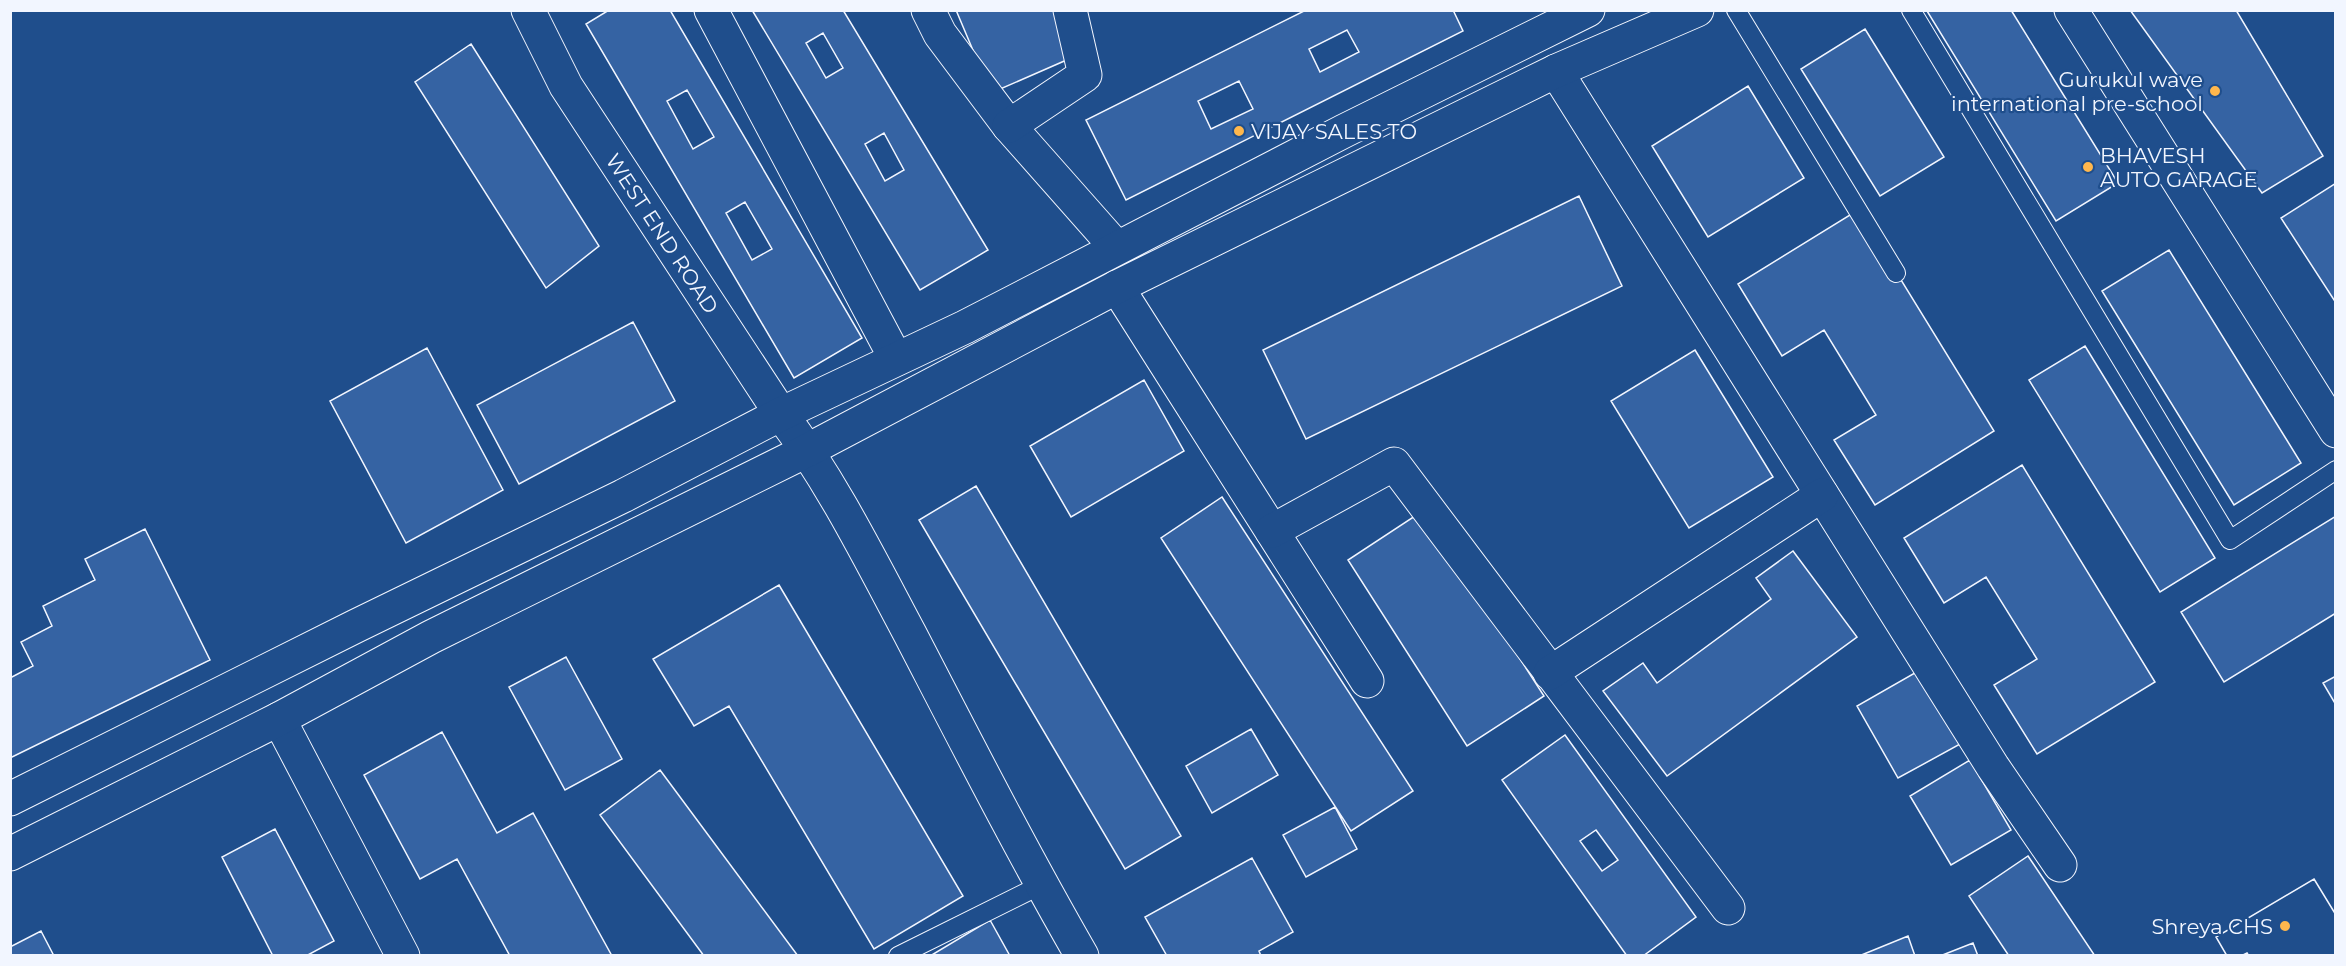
<svg xmlns="http://www.w3.org/2000/svg" width="2346" height="966" font-family="Montserrat,sans-serif">
	<style>
		.building { fill: #3563a3; stroke: #f2f6ff; stroke-width: 1.5; fill-rule: evenodd }
		.lines { fill: none; stroke-linecap: round; stroke-linejoin: round }
		.service-casing { stroke: #f2f6ff; stroke-width: 20 }
		.minor-casing { stroke: #f2f6ff; stroke-width: 35 }
		.tertiary-casing { stroke: #f2f6ff; stroke-width: 35 }
		.service { stroke: #1f4e8c; stroke-width: 18 }
		.minor { stroke: #1f4e8c; stroke-width: 33 }
		.tertiary { stroke: #1f4e8c; stroke-width: 33 }
		.poi-dot { fill: #ffb74d; stroke: #1f4e8c; stroke-width: 2 }
		.labels { text-anchor: middle; dominant-baseline: central; stroke-width: 4.5; stroke-linejoin: round; paint-order: stroke }
		.poi-label { font-size: 21px; fill: #f2f6ff; stroke: #1f4e8c; text-anchor: end }
		.street-label { font-size: 21px; fill: #f2f6ff; stroke: #1f4e8c }
	</style>
	<rect width="100%" height="100%" fill="#1f4e8c"/>
	<path class="building" d="M609,10H670L862,338L794,378L586,24ZM687,90L714,137L693,149L667,101ZM745,202L772,249L752,260L726,213Z
		M752,10H843L988,250L920,290ZM823,33L843,68L826,78L806,43ZM884,133L904,170L885,181L865,144Z
		M956,10H1059L1078,55L991,93Z
		M1306,10H1453L1463,31L1126,200L1086,120ZM1347,30L1359,52L1320,72L1309,49ZM1239,81L1253,109L1211,129L1198,101Z
		M2011,10L2118,183L2056,221L1927,11Z
		M2130,10H2236L2323,156L2262,193Z
		M1865,29L1944,157L1880,196L1801,69Z
		M471,44L599,246L546,288L415,82Z
		M1748,86L1804,178L1708,237L1652,146Z
		M2336,183V303L2281,218Z
		M1579,196L1622,286L1306,439L1263,350Z
		M1858,210L1994,431L1875,505L1834,440L1876,415L1824,330L1782,356L1738,284Z
		M2169,250L2301,463L2234,505L2102,291Z
		M633,322L675,401L519,484L477,405Z
		M2085,346L2215,558L2160,592L2029,380Z
		M427,348L503,490L406,543L330,401Z
		M1695,350L1773,477L1689,528L1611,401Z
		M1144,380L1184,451L1071,517L1030,446Z
		M2022,465L2155,682L2037,754L1994,685L2037,659L1986,577L1944,603L1904,538Z
		M976,486L1181,836L1125,869L919,520Z
		M1222,497L1413,791L1351,831L1161,538Z
		M1424,510L1544,696L1467,746L1348,560Z
		M2336,516V613L2224,682L2181,612Z
		M145,529L210,660L10,758V678L33,666L21,642L52,626L43,606L95,580L85,559Z
		M1793,551L1857,637L1667,776L1603,691L1643,663L1657,683L1771,599L1756,578Z
		M779,585L963,896L874,949L729,706L694,726L653,659Z
		M566,657L622,759L565,790L509,687Z
		M1920,670L1962,743L1898,778L1857,706Z
		M2336,676V705L2323,683Z
		M1251,729L1278,775L1212,813L1186,766Z
		M442,732L497,833L533,813L612,956H510L457,859L420,879L364,775Z
		M1565,735L1696,917L1643,956H1627L1502,780ZM1596,830L1618,860L1602,871L1580,841Z
		M1970,760L2011,830L1951,865L1910,796Z
		M660,770L798,956H704L600,815Z
		M1335,807L1357,849L1306,877L1283,835Z
		M275,829L334,941L306,956H273L222,857Z
		M2028,856L2095,956H2009L1969,896Z
		M1252,858L1293,932L1259,951L1261,956H1167L1145,917Z
		M2314,879L2336,915V956H2249L2247,953L2243,956H2227L2216,937Z
		M2314,879L2336,915V956H2249L2247,953L2241,956H2227L2216,937Z
		M990,920L1010,956H930Z
		M41,931L54,956H10V947Z
		M1908,936L1915,956H1859Z
		M1973,943L1978,956H1940Z"/>
	<g class="lines">
		<g class="service-casing">
			<path id="service" d="M1736,10L1896,273
				M1911,10L2230,540L2336,470
				M898,956L1041,885"/>
		</g>
		<g class="minor-casing">
			<g id="minor">
				<path id="s1" d="M528,10L566,86L781,414C832,482 870,559 910,634C966,742 1021,850 1082,956"/>
				<path d="M711,10L896,359"/>
				<path d="M928,10L940,34L1009,126L1116,247"/>
				<path d="M2071,10L2336,431"/>
				<path d="M1556,71L1993,767L2060,865"/>
				<path d="M1009,126L1085,75L1070,10"/>
				<path d="M1117,287L1367,681"/>
				<path d="M1272,531L1394,464L1728,908"/>
				<path d="M1550,673L1822,495"/>
				<path d="M279,719L403,956"/>
			</g>
		</g>
		<g class="tertiary-casing">
			<path id="tertiary" d="M10,799L356,626L623,496L781,414L965,327L1344,131L1588,10
				M10,854L279,719L431,637L808,450L1117,287L1556,71L1697,10"/>
		</g>
		<use href="#service" class="service"/>
		<use href="#minor" class="minor"/>
		<use href="#tertiary" class="tertiary"/>
	</g>
	<g class="poi-dot">
		<circle cx="2215" cy="91" r="6"/>
		<circle cx="1239" cy="131" r="6"/>
		<circle cx="2088" cy="167" r="6"/>
		<circle cx="2285" cy="926" r="6"/>
	</g>
	<g class="labels">
		<g class="poi-label">
			<text x="2203" y="79">Gurukul wave<tspan x="2203" dy="24">international pre-school</tspan></text>
			<text x="1251" y="131" text-anchor="start">VIJAY SALES TO</text>
			<text x="2100" y="155" text-anchor="start">BHAVESH<tspan x="2100" dy="24">AUTO GARAGE</tspan></text>
			<text x="2273" y="926">Shreya CHS</text>
		</g>
		<g class="street-label">
			<text stroke="none"><textPath href="#s1" startOffset="261">WEST END ROAD</textPath></text>
		</g>
	</g>
	<rect width="2346" height="966" fill="none" stroke="#f2f6ff" stroke-width="24"/>
</svg>
